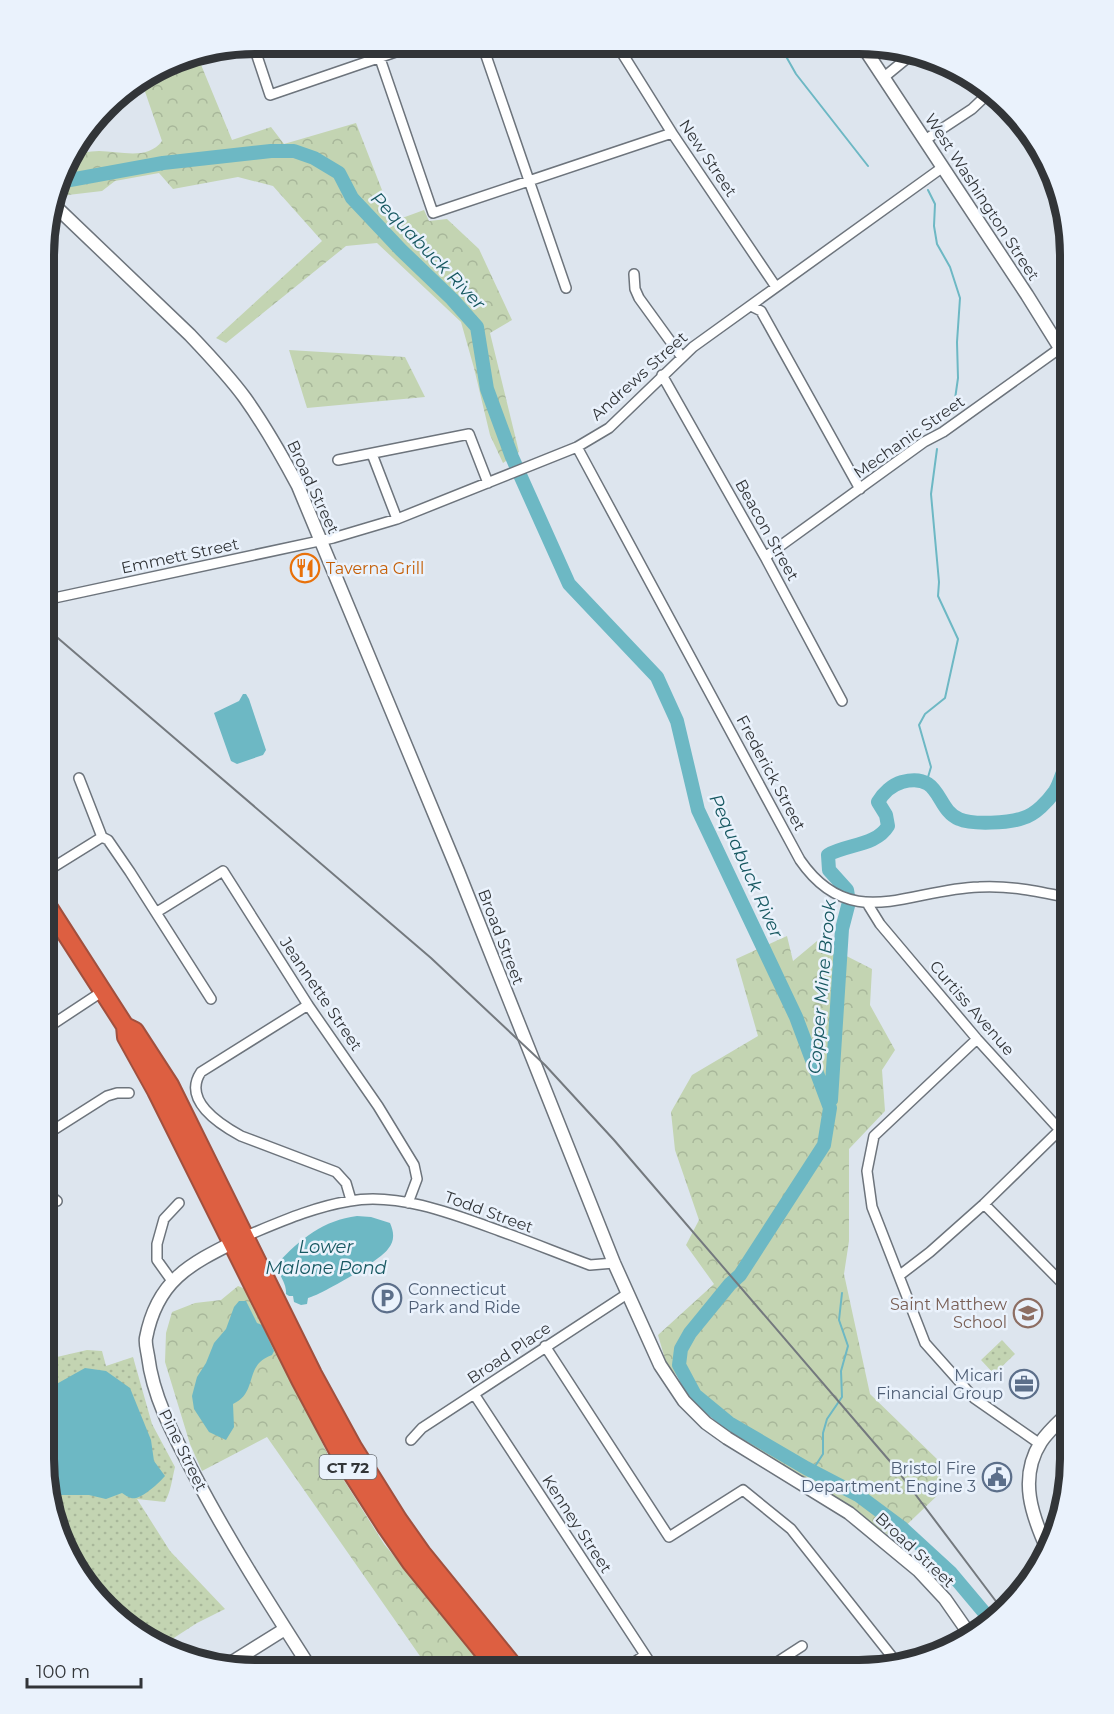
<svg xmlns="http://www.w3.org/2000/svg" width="1114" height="1714" font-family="Montserrat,sans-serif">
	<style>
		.green { fill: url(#green-dots) }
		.forest { fill: url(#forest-crowns) }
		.water { fill: #6db8c4 }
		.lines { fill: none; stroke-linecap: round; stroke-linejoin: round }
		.stream { stroke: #6db8c4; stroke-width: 2 }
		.river { stroke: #6db8c4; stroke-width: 14 }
		.street-casing { stroke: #6d747c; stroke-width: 12 }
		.secondary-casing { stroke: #6d747c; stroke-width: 15 }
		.highway-casing { stroke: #a1503e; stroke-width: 20 }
		.street { stroke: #fff; stroke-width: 9 }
		.secondary { stroke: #fff; stroke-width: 12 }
		.highway { stroke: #dd5f41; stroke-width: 16 }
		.rail { stroke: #74797e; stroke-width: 2 }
		.labels { text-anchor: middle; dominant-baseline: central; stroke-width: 5; stroke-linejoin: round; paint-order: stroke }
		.shield { fill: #eaf2fc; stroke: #696e73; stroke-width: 1.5 }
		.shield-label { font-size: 15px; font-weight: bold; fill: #323538 }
		.street-label { font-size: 16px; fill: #323538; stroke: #eaf2fc }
		.food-label { font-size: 16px; fill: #c56008; stroke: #eaf2fc; text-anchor: start }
		.service-label { font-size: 16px; fill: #4e5e75; stroke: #eaf2fc; text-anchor: end }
		.education-label { font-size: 16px; fill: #785e54; stroke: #eaf2fc; text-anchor: end }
		.water-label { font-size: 18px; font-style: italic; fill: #175861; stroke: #eaf2fc }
		.rim { fill: none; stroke: #323538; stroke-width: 8 }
	</style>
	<defs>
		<pattern id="green-dots" width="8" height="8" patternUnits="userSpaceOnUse" patternTransform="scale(1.5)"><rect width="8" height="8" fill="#c3d4b2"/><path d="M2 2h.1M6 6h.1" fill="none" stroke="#a8b79a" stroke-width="1.8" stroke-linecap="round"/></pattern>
		<pattern id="forest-crowns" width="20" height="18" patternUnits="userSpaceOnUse" patternTransform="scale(1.5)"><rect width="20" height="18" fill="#c3d4b2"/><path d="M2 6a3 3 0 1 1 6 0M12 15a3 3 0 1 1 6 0" fill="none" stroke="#a8b79a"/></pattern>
	</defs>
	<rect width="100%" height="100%" fill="#dde5ee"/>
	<path class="green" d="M1002,1340L1015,1354L994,1374L981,1360Z
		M87,1350L102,1351L106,1366L133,1357L152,1424L175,1467C172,1479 171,1491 165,1502L137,1499L170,1551L225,1609L197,1623L166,1643L127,1627L60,1540L44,1459V1360Z"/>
	<path class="forest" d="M197,55L232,140L271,127L284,144L356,123L394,221L424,210L429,221L447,219L479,249L512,320L490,333L519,452L503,463L490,435L474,368L461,322L377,243L346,246L226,343L216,338L322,241L273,186L238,177L173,189L159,173L115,181L102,191L68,195L58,186L65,161L70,156C79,154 89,151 99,151C120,151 147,161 162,141L141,80L175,59Z
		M289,350L405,357L425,397L307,408Z
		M787,936L793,961L817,941L872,969L870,1005L895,1050L882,1070L885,1111L849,1149V1241L844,1274L870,1394L940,1462L942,1491L893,1538L742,1440L667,1366L658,1335L714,1284L686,1245L699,1220L675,1150L671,1112L692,1075L758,1036L736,959Z
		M238,1286L248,1290L328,1455L384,1544L488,1669H469L464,1664L456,1669H429L267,1437L202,1471L190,1444L165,1362L166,1333L172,1312L195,1303L221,1300Z"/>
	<path class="water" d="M243,694H246L249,699L266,750L263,755L237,764L231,761L214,713L239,701Z
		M357,1216L371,1217L390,1223C394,1232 395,1241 388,1249C381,1260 321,1295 308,1298L307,1304L301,1305L294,1302L293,1296H289L286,1294C287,1282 277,1275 278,1263C300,1239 324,1220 357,1216Z
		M239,1301H246L257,1323L262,1325L274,1351L272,1355C243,1365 259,1392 233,1404L234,1427L226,1440L209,1432L194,1409L192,1396L197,1377L206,1363L214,1343L226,1329L234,1307Z
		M85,1368L106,1371L130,1388L151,1440L154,1461L165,1476C159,1483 140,1501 131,1498C128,1497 125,1495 122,1493L106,1499L89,1495H60L57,1467L50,1460L44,1459V1391Z"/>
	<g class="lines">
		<path class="stream" d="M776,45L783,51L796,74L868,166
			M928,190L935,204L934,226L937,244L950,267L960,298L957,342L958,378L953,413
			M926,784L931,767L919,725L925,714L945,698L958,639L938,596L939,582L931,494L937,449
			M812,1471L823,1454V1433L827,1419L842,1397L841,1371L848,1346L839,1320L842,1293"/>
		<path class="river" d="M59,182L163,163L271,151H294L314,158L339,173L352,198L401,250L452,299L477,327L487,389L512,457L569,584L657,677L677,721L698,810L796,1017L830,1108L824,1145L740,1275L730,1284L690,1333L681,1349L679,1365L695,1395L729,1423L806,1468L858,1495L901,1527L951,1573L988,1617
			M831,1100L842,929L849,902L847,890L829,870L828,855C847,844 876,846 888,826L886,815L878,802C883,793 892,785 902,782C942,772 935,809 959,819C972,825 1010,823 1023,818C1035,815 1048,801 1055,791C1061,782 1061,770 1070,764"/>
		<g class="street-casing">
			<path id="street" d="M253,44L270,95L419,44
				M375,44L433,213L672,133
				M482,44L566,288
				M617,45L672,133L776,287
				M883,78L911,55
				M925,140L972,109L991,91
				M634,274L635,289L639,298L681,356
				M751,306L761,311L860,489
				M662,375L765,557L842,701
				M577,447L800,860C851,934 909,889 979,887C1009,885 1041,892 1070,898
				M372,454L397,519
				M338,460L469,434L488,483
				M765,557L924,442L943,432L1070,341
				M45,600L333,538L397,519L577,447L609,428L693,347L943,167
				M79,778L102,837L108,840L130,872L211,999
				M44,873L102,837
				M867,903L880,924L977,1039L1059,1129
				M157,912L223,871L308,1005L378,1106L414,1165L417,1179L408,1203
				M308,1005L201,1072C182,1100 219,1124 241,1136L336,1172L346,1183L351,1200
				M44,1030L103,991
				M977,1039L874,1136L867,1171L872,1207L925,1343L974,1398L1040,1444
				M44,1136L107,1096L117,1093H129
				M44,1191L57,1201
				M984,1204L1070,1291
				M246,1236C280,1222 313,1207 350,1201C398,1192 456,1215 500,1231C531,1242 560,1254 590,1265L614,1263
				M900,1275L930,1252L984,1204L1070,1120
				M172,1281L157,1260V1244L164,1219L179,1203
				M545,1346L669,1537L743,1490L791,1529L897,1663
				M474,1394L655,1670
				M411,1440L422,1428L627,1294
				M623,1670L645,1655
				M765,1670L802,1646"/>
		</g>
		<g class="secondary-casing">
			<path id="secondary" d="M862,45L1027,295L1060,348L1070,370
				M53,204L190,335C209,355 229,376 245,398C265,426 282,456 298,486L458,871L614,1263L660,1365L684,1401L706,1423L727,1438L849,1513L918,1570L945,1599L968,1632
				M238,1240C190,1264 157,1280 146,1338C145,1343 147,1350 148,1356C153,1398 174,1436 194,1474C229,1541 270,1605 311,1669
				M1048,1551C1032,1516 1018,1478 1041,1442C1049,1430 1060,1421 1070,1411
				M224,1667L285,1629"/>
		</g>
		<g class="highway-casing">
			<path id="highway" d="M44,900L125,1026L126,1037L156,1091L300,1380L340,1455L386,1527L411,1563L497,1669
				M125,1026L135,1031L170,1085L313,1374L353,1447L398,1519L422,1553L517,1670"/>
		</g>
		<use href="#street" class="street"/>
		<use href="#secondary" class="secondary"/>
		<use href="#highway" class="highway"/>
		<path class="rail" d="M45,627L431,958L545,1065L614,1140L894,1466L1001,1608"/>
	</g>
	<defs>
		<g id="restaurant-ring" transform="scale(1.5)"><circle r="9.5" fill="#eaf2fc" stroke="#e8710a" stroke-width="1.5"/><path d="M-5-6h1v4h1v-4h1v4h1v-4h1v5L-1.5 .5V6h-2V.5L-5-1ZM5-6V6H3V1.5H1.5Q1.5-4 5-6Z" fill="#e8710a"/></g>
		<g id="parking-ring" transform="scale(1.5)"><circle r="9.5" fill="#eaf2fc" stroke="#5c6f8a" stroke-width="1.5"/><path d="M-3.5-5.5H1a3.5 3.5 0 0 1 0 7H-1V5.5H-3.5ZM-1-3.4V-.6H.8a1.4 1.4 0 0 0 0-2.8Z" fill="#5c6f8a"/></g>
		<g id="school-ring" transform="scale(1.5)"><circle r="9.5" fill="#eaf2fc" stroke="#8d6e63" stroke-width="1.5"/><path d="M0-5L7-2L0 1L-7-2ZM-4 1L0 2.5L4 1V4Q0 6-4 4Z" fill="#8d6e63"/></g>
		<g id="office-ring" transform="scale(1.5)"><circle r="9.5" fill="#eaf2fc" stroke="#5c6f8a" stroke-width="1.5"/><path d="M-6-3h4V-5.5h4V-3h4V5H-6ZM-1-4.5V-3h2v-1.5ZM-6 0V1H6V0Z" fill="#5c6f8a"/></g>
		<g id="civic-ring" transform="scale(1.5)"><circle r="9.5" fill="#eaf2fc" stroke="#5c6f8a" stroke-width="1.5"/><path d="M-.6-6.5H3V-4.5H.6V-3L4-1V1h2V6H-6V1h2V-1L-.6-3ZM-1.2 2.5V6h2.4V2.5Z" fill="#5c6f8a"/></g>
	</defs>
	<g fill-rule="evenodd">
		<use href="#restaurant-ring" x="305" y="568"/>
		<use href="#parking-ring" x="387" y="1298"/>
		<use href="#school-ring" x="1028" y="1313"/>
		<use href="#office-ring" x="1024" y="1384"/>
		<use href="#civic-ring" x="997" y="1477"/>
	</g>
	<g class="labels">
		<rect class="shield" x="319.5" y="1455" width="57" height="24" rx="4.5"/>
		<g class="shield-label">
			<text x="348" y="1467">CT 72</text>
		</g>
		<g class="street-label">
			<text transform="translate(708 158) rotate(56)">New Street</text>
			<text transform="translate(982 197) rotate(57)">West Washington Street</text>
			<text transform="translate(639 376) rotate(-42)">Andrews Street</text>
			<text transform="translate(909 437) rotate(-35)">Mechanic Street</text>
			<text transform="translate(313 487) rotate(65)">Broad Street</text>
			<text transform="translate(767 530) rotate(61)">Beacon Street</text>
			<text transform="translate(180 556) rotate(-12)">Emmett Street</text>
			<text transform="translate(771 773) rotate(62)">Frederick Street</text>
			<text transform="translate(501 937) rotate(69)">Broad Street</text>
			<text transform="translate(321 994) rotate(56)">Jeannette Street</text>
			<text transform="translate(972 1008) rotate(49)">Curtiss Avenue</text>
			<text transform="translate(489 1212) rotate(20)">Todd Street</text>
			<text transform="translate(509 1353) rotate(-34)">Broad Place</text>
			<text transform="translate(183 1450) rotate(64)">Pine Street</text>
			<text transform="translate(577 1524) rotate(57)">Kenney Street</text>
			<text transform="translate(915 1550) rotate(43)">Broad Street</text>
		</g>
		<g class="food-label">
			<text x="326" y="568">Taverna Grill</text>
		</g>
		<g class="service-label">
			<text x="408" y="1289" text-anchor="start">Connecticut<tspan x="408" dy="18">Park and Ride</tspan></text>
			<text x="1003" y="1375">Micari<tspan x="1003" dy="18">Financial Group</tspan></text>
			<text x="976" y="1468">Bristol Fire<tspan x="976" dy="18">Department Engine 3</tspan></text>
		</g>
		<g class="education-label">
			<text x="1007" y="1304">Saint Matthew<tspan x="1007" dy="18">School</tspan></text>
		</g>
		<g class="water-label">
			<text transform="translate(428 251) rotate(46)">Pequabuck River</text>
			<text transform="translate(746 866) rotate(66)">Pequabuck River</text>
			<text transform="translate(822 987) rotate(-85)">Copper Mine Brook</text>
			<text x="326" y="1247">Lower<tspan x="326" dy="21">Malone Pond</tspan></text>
		</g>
	</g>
	<path d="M0 0H1114V1714H0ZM255 54H859A201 201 0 0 1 1060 255V1459A201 201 0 0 1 859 1660H255A201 201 0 0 1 54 1459V255A201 201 0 0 1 255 54Z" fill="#eaf2fc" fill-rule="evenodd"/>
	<path class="rim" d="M255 54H859A201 201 0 0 1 1060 255V1459A201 201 0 0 1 859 1660H255A201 201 0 0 1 54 1459V255A201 201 0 0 1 255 54Z"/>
	<path d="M27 1678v9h114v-9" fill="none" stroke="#323538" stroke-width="3"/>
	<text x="36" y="1678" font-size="18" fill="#323538" stroke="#eaf2fc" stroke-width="4.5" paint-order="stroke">100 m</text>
</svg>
